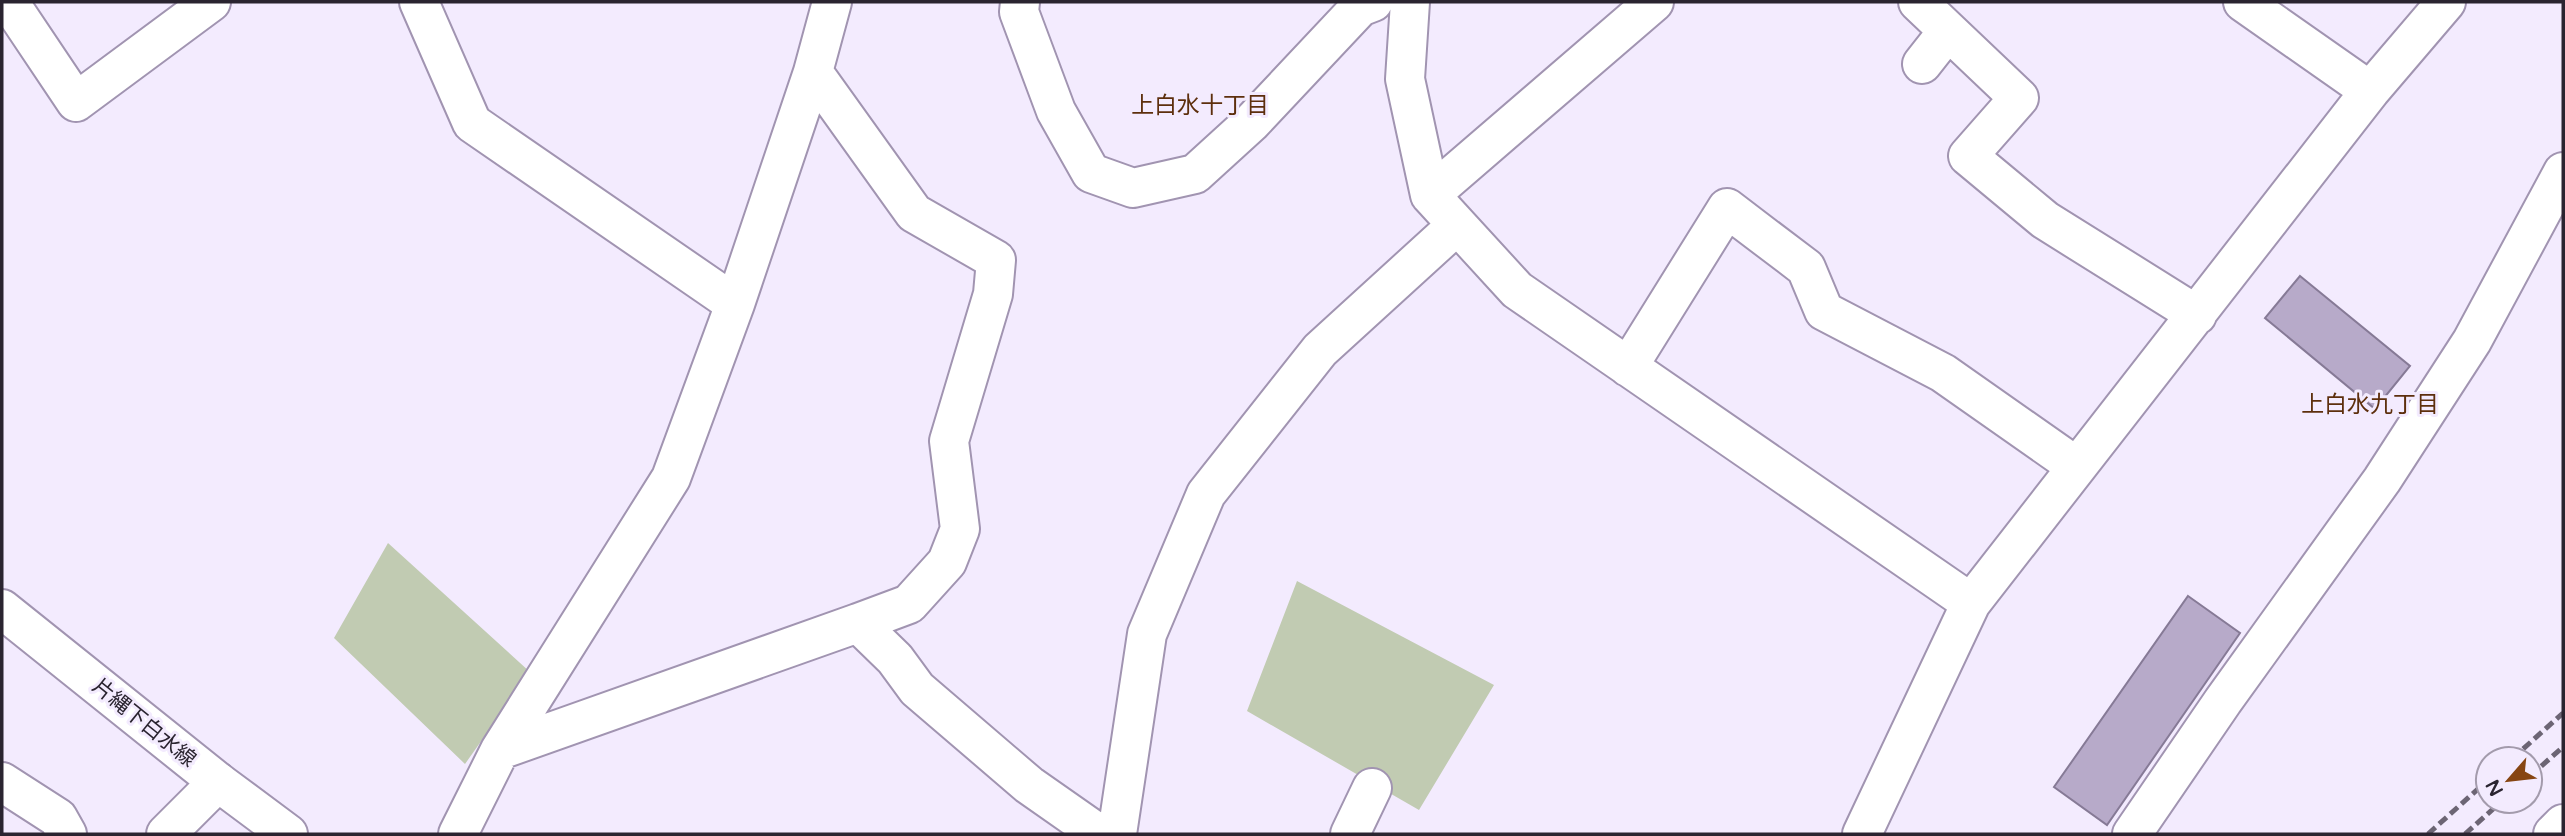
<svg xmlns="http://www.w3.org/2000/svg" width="2565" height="836" font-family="'Varela Round','Noto Sans JP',sans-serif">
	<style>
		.green { fill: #c1cbb2 }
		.building { fill: #b7aac9; stroke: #867a96; stroke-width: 2 }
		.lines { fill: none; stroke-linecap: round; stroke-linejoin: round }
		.minor-casing { stroke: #a194b1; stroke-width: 42 }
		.major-casing { stroke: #a194b1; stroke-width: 42 }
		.minor { stroke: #fff; stroke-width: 38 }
		.major { stroke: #fff; stroke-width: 38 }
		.rail { stroke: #6c6574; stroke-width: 5; stroke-dasharray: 10 5; stroke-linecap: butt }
		.labels { text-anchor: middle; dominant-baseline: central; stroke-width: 6; stroke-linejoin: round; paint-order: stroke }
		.street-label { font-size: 21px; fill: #2a2430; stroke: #f3ebfe }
		.neighbourhood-label { font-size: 23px; fill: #5d2f0d; stroke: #f3ebfe }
	</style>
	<rect width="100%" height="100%" fill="#f3ebfe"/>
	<path class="green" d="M388,543L530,672L465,764L334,638Z
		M1297,581L1494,685L1419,810L1247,711Z"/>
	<path class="building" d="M2300,276L2410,366L2375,409L2265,318Z
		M2188,596L2240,633L2107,825L2054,787Z"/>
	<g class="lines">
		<g class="minor-casing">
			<path id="minor" d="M9,2L76,102L211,2
				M419,2L472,123L735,304
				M1020,2L1019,12L1056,111L1091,173L1133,188L1195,174L1251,123L1360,7L1373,2
				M1410,2L1405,79L1430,195L1517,290L1971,603
				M1918,2L2019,98L1968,156L2045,220L2197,315
				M2243,2L2370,91
				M1922,64L1948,31
				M813,72L914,213L996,260L993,294L949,441L960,529L947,562L909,604L858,623
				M1430,195L1654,2
				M1628,367L1727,208L1806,268L1824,311L1943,373L2077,467
				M500,750L858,623L895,659L917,689L1029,785L1099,834
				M2,782L58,818L67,834
				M166,834L218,782
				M458,834L500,750L671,478L735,304L813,72L832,2
				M1117,834L1147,634L1206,494L1320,350L1456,226
				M1350,834L1372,788
				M1862,834L1971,603L2370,91L2446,2
				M2132,834L2223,701L2382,480L2472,341L2563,172
				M2553,834L2563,824"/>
		</g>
		<g class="major-casing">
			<path id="major" d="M2,609L218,782L288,834"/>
		</g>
		<use href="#minor" class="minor"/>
		<use href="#major" class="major"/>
		<path class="rail" d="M2512,759L2563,713
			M2530,776L2563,747
			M2428,834L2488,780
			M2465,834L2502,801"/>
	</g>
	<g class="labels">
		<g class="street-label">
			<text transform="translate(144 723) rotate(39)">片縄下白水線</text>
		</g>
		<g class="neighbourhood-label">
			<text x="1200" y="106">上白水十丁目</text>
			<text x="2370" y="405">上白水九丁目</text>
		</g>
	</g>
	<rect width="2565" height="836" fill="none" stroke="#2a2430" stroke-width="7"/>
	<g transform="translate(2509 780) rotate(242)"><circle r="33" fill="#f3ebfe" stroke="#a39bac" stroke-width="2"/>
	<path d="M0-5L12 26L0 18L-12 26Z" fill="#874512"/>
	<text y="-10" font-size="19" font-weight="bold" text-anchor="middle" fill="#2a2430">N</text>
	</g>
</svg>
